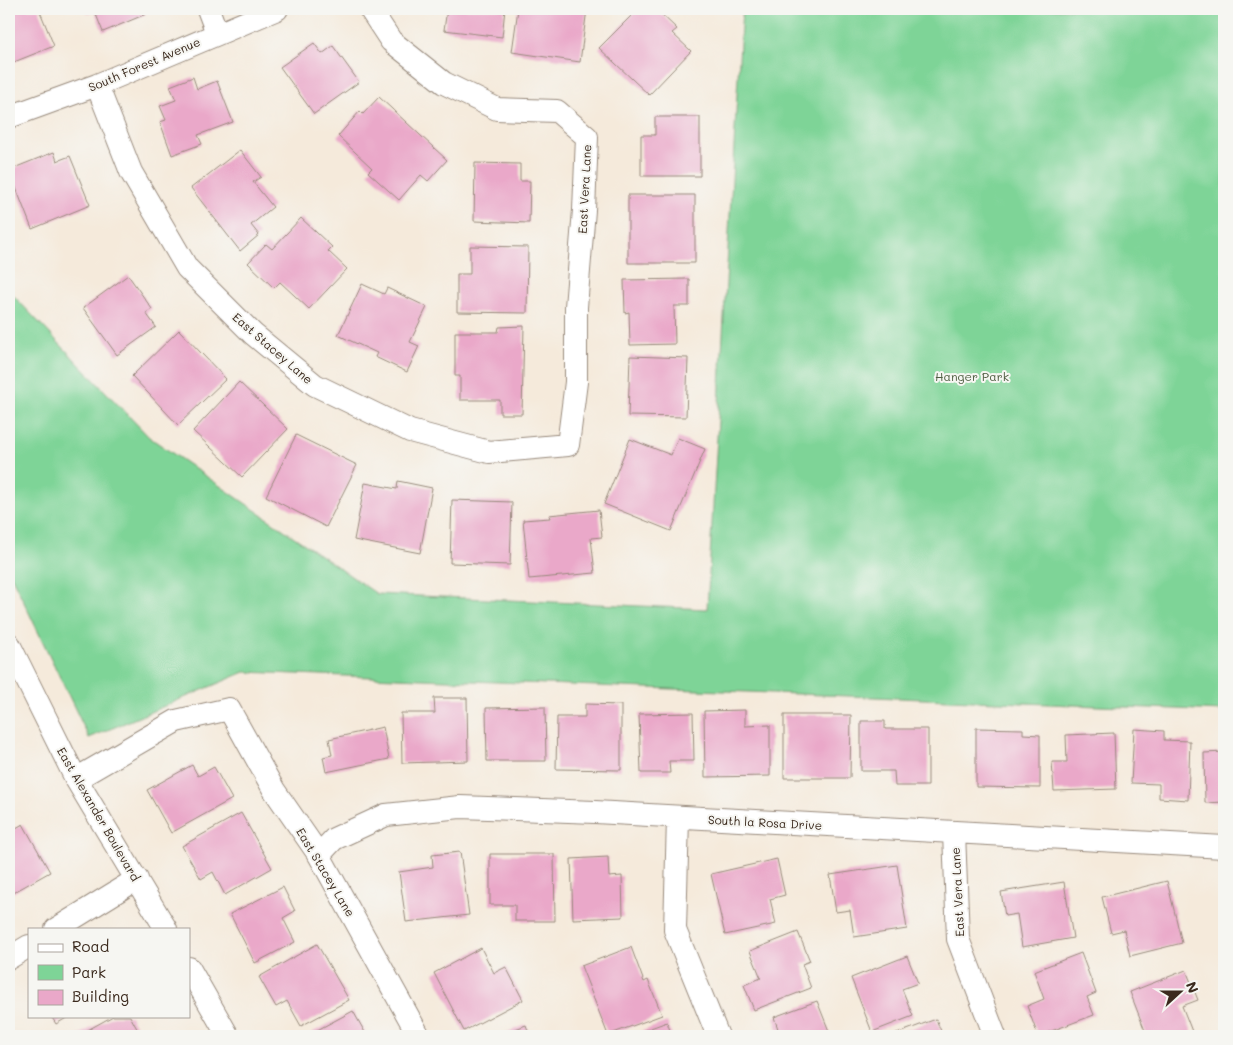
<svg xmlns="http://www.w3.org/2000/svg" width="1233" height="1045" font-family="Mali,sans-serif">
	<style>
		.green { fill: #7ed497; stroke: #5c7f5a }
		.building { fill: #eaa8c9 }
		.lines { fill: none; stroke-linecap: round; stroke-linejoin: round }
		.minor-casing { stroke: #988a7c; stroke-width: 24 }
		.minor { stroke: #fff; stroke-width: 22 }
		.labels { text-anchor: middle; dominant-baseline: central; stroke-width: 4; stroke-linejoin: round; paint-order: stroke }
		.street-label { font-size: 12px; fill: #3b2a1e; stroke: #f6f6f2 }
		.park-label { font-size: 12px; fill: #4f5d42; stroke: #f6f6f2 }
	</style>
	<rect width="100%" height="100%" fill="#f6f6f2"/>
	<filter id="ink" filterUnits="userSpaceOnUse"><feTurbulence type="fractalNoise" baseFrequency=".02" numOctaves="2"/><feDisplacementMap in="SourceGraphic" scale="10" xChannelSelector="R" yChannelSelector="G"/><feConvolveMatrix kernelMatrix="1 2 1 2 8 2 1 2 1" color-interpolation-filters="sRGB"/></filter>
	<filter id="wash" filterUnits="userSpaceOnUse"><feTurbulence type="fractalNoise" baseFrequency=".0096" numOctaves="4" result="noise"/><feDisplacementMap in="SourceGraphic" scale="20" xChannelSelector="R" yChannelSelector="G"/><feGaussianBlur stdDeviation="1.12" result="paint"/><feColorMatrix in="noise" values="0 0 0 0 0 0 0 0 0 0 0 0 0 0 0 0 0 1.4 0 .05"/><feComposite in="paint" operator="in"/></filter>
	<g filter="url(#wash)">
		<rect width="100%" height="100%" fill="#f5eadb"/>
		<path class="green" d="M742,9H1224V711L245,672L89,738L9,571V291L149,437L377,594L707,609Z"/>
		<g id="blocks">
			<path class="building" d="M9,9H39L54,46L9,64Z
				M85,9H144L146,14L103,32L95,12L88,14Z
				M447,9H505L502,37L444,30Z
				M518,9H587L580,62L512,52Z
				M638,9H656L677,29L672,33L691,51L649,95L599,48Z
				M314,43L322,54L333,46L359,82L314,114L280,67Z
				M193,77L197,89L217,81L233,122L198,135L202,144L172,155L160,122L166,120L160,106L176,100L170,86Z
				M379,97L447,160L428,181L421,175L399,200L368,172L372,168L338,136L360,111L363,114Z
				M655,117H700V176H641V135H655Z
				M240,150L261,177L253,182L273,207L251,225L259,235L240,251L191,188Z
				M54,152L57,161L70,156L90,205L32,229L9,170Z
				M475,163L520,164V181H530L529,223L474,221Z
				M628,195H695V263H628Z
				M301,218L332,247L328,251L347,269L309,309L280,282L274,288L248,263L266,244L272,249Z
				M470,246L528,247L527,313L457,312V274H470Z
				M128,275L152,309L146,313L156,327L117,355L83,308Z
				M689,279V306H674L675,344L630,345L629,312L625,313L624,280Z
				M362,284L384,294L387,288L427,307L410,342L419,346L407,372L375,357L377,353L338,335Z
				M524,326L522,414H500V400H460V376H455V332H498L499,327Z
				M179,330L226,379L178,425L132,376Z
				M630,356L688,358L686,417L628,416Z
				M239,382L288,429L242,477L193,431Z
				M296,435L357,465L326,527L266,496Z
				M678,438L705,449L671,531L604,504L630,439L671,455Z
				M398,481L432,488L420,553L354,540L365,483L397,489Z
				M452,500L512,502L510,565L450,563Z
				M599,510L602,537L591,538L595,573L529,579L523,520L550,518L549,515Z
				M434,698H467L468,761L402,763L401,713H435Z
				M585,704L621,705V770L556,769L557,717H585Z
				M545,707L546,761H487L486,708Z
				M745,710V726L770,725V776L705,777L704,711Z
				M693,713L694,761H669L670,773H641L639,714Z
				M784,715H851L850,778H784Z
				M861,721H885V729H928V786H895L894,771H861Z
				M383,727L389,759L326,772L323,757L332,755L329,739Z
				M976,728L1023,729V734L1040,735V788L976,787Z
				M1134,729L1164,731V740L1190,741L1188,800L1159,798V784L1131,783Z
				M1114,733L1116,789L1054,791L1052,762H1067L1066,735Z
				M1224,752V802L1205,803L1204,753Z
				M192,765L198,776L214,767L232,799L171,833L147,790Z
				M241,813L272,868L225,895L213,872L201,879L182,846Z
				M23,824L50,872L9,895V832Z
				M460,852L469,915L406,922L399,872L433,867L432,855Z
				M490,854H554L555,921H515V905H490Z
				M608,857L609,877L622,876L623,917L573,919L571,859Z
				M777,859L785,895L770,899L776,924L725,935L711,874Z
				M897,865L907,929L854,937L850,910L836,912L830,875Z
				M1167,881L1182,943L1130,956L1124,930L1111,933L1102,897Z
				M1064,882L1073,938L1022,947L1017,914L1005,916L1001,892Z
				M283,887L295,911L283,918L295,942L255,963L230,914Z
				M798,932L810,961L802,964L811,988L754,1010L744,985L761,978L750,951Z
				M317,944L349,1000L301,1026L287,1001L276,1007L259,977Z
				M631,947L644,982L648,980L662,1015L608,1035L581,966Z
				M481,948L494,973L506,967L523,1000L464,1031L434,973Z
				M1081,953L1096,993L1087,997L1094,1015L1038,1036L1027,1006L1044,999L1034,971Z
				M907,956L918,983L902,989L913,1016L872,1032L851,978Z
				M1186,970L1198,1000L1182,1006L1193,1034L1147,1036L1130,992Z
				M817,1001L831,1036H776L780,1035L774,1017Z
				M353,1011L367,1036H306Z
				M51,1016H70L56,1024Z
				M113,1016H130L141,1036H77Z
				M936,1019L943,1036H891Z
				M667,1022L672,1036H629Z
				M526,1025L530,1036H497Z"/>
		</g>
	</g>
	<g filter="url(#ink)">
		<use href="#blocks" fill-opacity="0" stroke="#988a7c" stroke-width="1"/>
		<g class="lines">
			<g class="minor-casing">
				<path id="minor" d="M208,9L217,33
					M97,85L131,172L187,268L253,334L315,385L410,431L489,452L568,445L576,382V307L584,210L587,137L557,111L497,109L444,83L391,41L370,9
					M9,117L97,85L277,9
					M9,644L76,779L166,929
					M76,779L176,721L229,709L274,790L319,855L419,1036
					M678,818L675,930L718,1036
					M954,832L958,939L995,1036
					M319,855L334,839L386,815L460,807L595,812L1224,847
					M56,929L137,879
					M9,958L29,946
					M189,968L228,1036"/>
			</g>
			<use href="#minor" class="minor"/>
		</g>
	</g>
	<g class="labels">
		<g class="street-label">
			<text transform="translate(144 64) rotate(-23)">South Forest Avenue</text>
			<text transform="translate(584 189) rotate(-87)">East Vera Lane</text>
			<text transform="translate(273 348) rotate(41)">East Stacey Lane</text>
			<text transform="translate(99 814) rotate(60)">East Alexander Boulevard</text>
			<text transform="translate(765 822) rotate(3)">South la Rosa Drive</text>
			<text transform="translate(326 872) rotate(59)">East Stacey Lane</text>
			<text transform="translate(957 892) rotate(-93)">East Vera Lane</text>
		</g>
		<g class="park-label">
			<text x="972" y="376">Hanger Park</text>
		</g>
	</g>
	<rect width="1233" height="1045" fill="none" stroke="#f6f6f2" stroke-width="30"/>
	<rect x="28" y="928" width="162" height="90" fill="#f6f6f2" stroke="#aba49d"/>
	<rect x="38" y="944" width="25" height="8" fill="#ffffff" stroke="#aba49d"/>
	<text x="72" y="952" font-size="15" fill="#3b2a1e">Road</text>
	<rect x="38" y="965" width="25" height="15" fill="#7ed497" stroke="#aba49d"/>
	<text x="72" y="978" font-size="15" fill="#3b2a1e">Park</text>
	<rect x="38" y="990" width="25" height="15" fill="#eaa8c9" stroke="#aba49d"/>
	<text x="72" y="1002" font-size="15" fill="#3b2a1e">Building</text>
	<g transform="translate(1180 992) rotate(69)" stroke="#f6f6f2" stroke-width="4" paint-order="stroke">
	<path d="M0-4L9 19L0 12L-9 19Z" fill="#3b2a1e"/>
	<text y="-8" font-size="14" font-weight="bold" text-anchor="middle" fill="#3b2a1e">N</text>
	</g>
</svg>
